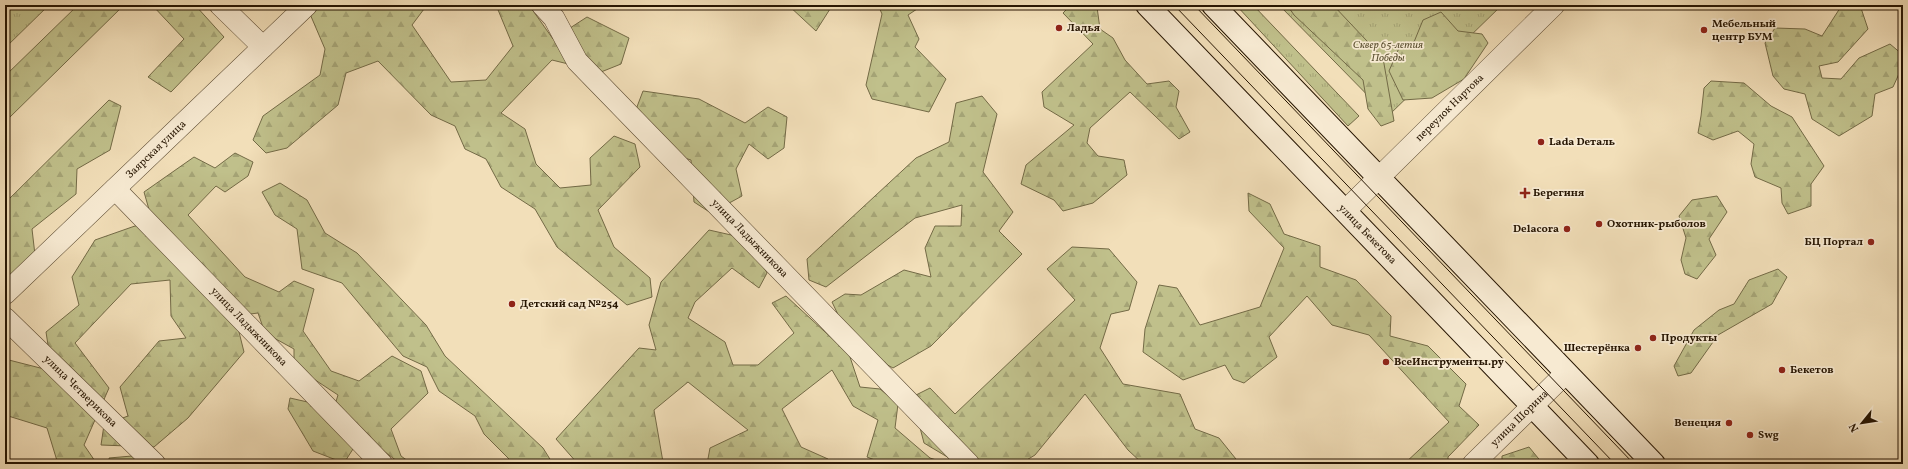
<svg xmlns="http://www.w3.org/2000/svg" width="1908" height="469" font-family="Vollkorn,serif">
	<style>
		.grass { fill: url(#grass-tufts); stroke: #736a46 }
		.forest { fill: url(#forest-firs); stroke: #736a46 }
		.lines { fill: none; stroke-linecap: round; stroke-linejoin: round }
		.minor-casing { stroke: #594830; stroke-width: 22 }
		.secondary-casing { stroke: #261502; stroke-width: 24 }
		.minor { stroke: #f7ead2; stroke-width: 21 }
		.secondary { stroke: #f7ead2; stroke-width: 22 }
		.tram { stroke: #261502; stroke-width: 1 }
		.poi-dot { fill: #8f2418; stroke: #f7ead2; stroke-width: 1.5 }
		.labels { text-anchor: middle; dominant-baseline: central; stroke-width: 3.5; stroke-linejoin: round; paint-order: stroke }
		.poi-label { font-size: 11px; font-weight: bold; fill: #261502; stroke: #f7ead2; text-anchor: start }
		.park-label { font-size: 11px; font-style: italic; fill: #5c5132; stroke: #f7ead2 }
		.street-label { font-size: 11px; fill: #261502; stroke: #f7ead2 }
	</style>
	<defs>
		<pattern id="grass-tufts" width="24" height="20" patternUnits="userSpaceOnUse"><rect width="24" height="20" fill="#c0c08b"/><path d="M3 7l-1-3M5 7V3M7 7l1-3M15 17l-1-3M17 17v-4M19 17l1-3" fill="none" stroke="#a5a476"/></pattern>
		<pattern id="forest-firs" width="22" height="20" patternUnits="userSpaceOnUse"><rect width="22" height="20" fill="#c0c08b"/><path d="M5 1l3.5 6h-7zM16 11l3.5 6h-7z" fill="#a5a476"/></pattern>
	</defs>
	<rect width="100%" height="100%" fill="#f2dfb9"/>
	<filter id="stains"><feTurbulence type="fractalNoise" baseFrequency=".005" numOctaves="4"/><feColorMatrix values="0 0 0 0 .2 0 0 0 0 .09 0 0 0 0 .02 0 0 0 .5 -.17"/></filter>
	<radialGradient id="worn" r=".72"><stop offset=".6" stop-color="#630" stop-opacity="0"/><stop offset="1" stop-color="#630" stop-opacity=".3"/></radialGradient>
	<path class="grass" d="M5,5H49L5,48Z
		M1236,5H1253L1359,116L1348,126Z
		M1279,5H1502L1388,116Z"/>
	<path class="forest" d="M78,5H124L8,119L5,116V76Z
		M152,5H195L224,37L171,92L148,77L184,39Z
		M318,5H427L412,25L451,82L486,80L513,46L496,5H529L553,39L587,17L629,38L621,64L601,72L552,60L501,113L525,129L536,164L560,188L591,185L590,158L614,136L635,144L640,167L598,210L614,247L650,278L652,297L627,305L557,247L535,209L501,187L486,159L465,149L455,126L431,115L378,61L346,73L338,105L287,148L266,153L253,140L263,116L320,75L325,49L310,14Z
		M788,5H829L830,9L816,31Z
		M878,5H923L908,15L919,39L915,47L946,79L929,112L872,99L866,85L882,14Z
		M1071,5L1097,7L1100,29L1113,38L1125,60L1147,84L1169,81L1179,91L1176,107L1190,132L1179,139L1130,92L1090,128L1087,143L1098,156L1124,160L1127,175L1093,203L1063,211L1054,200L1021,184L1026,165L1074,125L1044,107L1042,92L1093,44L1063,13Z
		M1287,5H1333L1383,58L1394,121L1381,126L1368,109L1363,80L1294,15Z
		M1842,5H1860L1868,29L1838,62L1819,66L1822,78L1841,79L1859,58L1890,44L1903,55V65L1893,87L1875,94L1872,116L1839,136L1812,119L1805,94L1784,89L1773,76L1765,43L1775,28L1805,29L1822,36Z
		M1441,12L1458,31L1482,34L1488,43L1464,79L1432,98L1403,100L1389,71L1399,48L1414,42L1423,20Z
		M1711,81L1744,83L1771,106L1792,117L1824,166L1811,184V206L1788,214L1782,203L1781,188L1755,177L1751,164L1754,144L1738,131L1713,140L1698,133L1701,116L1704,88Z
		M643,91L699,99L745,123L768,107L787,117L784,148L768,159L749,144L736,169L742,196L711,213L694,202L691,160L652,148L635,112Z
		M982,96L997,114L983,172L1013,212L999,231L1022,254L931,346L893,368L853,346L832,302L845,294L861,295L904,270L931,277L925,248L935,226H961L962,205L915,218L826,287L809,280L807,259L916,158L949,142L956,103Z
		M109,100L121,106L110,150L77,169L76,194L32,229L35,255L5,284V203Z
		M235,153L253,162L248,176L225,192L216,186L188,215L245,277L279,292L294,281L314,289L303,331L331,371L359,381L392,356L421,371L428,393L391,429L401,456L412,464H401L362,435L344,463L313,451L288,409L290,398L334,408L338,395L294,366V349L265,333L258,313L235,316L244,352L188,418L154,447L101,445L104,425L128,416L120,387L159,341L186,338L171,316L170,280L131,284L75,343L109,388L84,445L97,464H58L47,428L5,415V359L52,371L46,332L79,305L72,277L95,240L152,220L144,192L194,157L215,168Z
		M280,183L307,200L325,233L357,253L426,325L445,356L543,448L553,464H514L484,434L475,416L439,391L427,367L403,356L342,283L302,269L297,229L275,215L262,192Z
		M1248,193L1270,204L1284,234L1320,246V267L1356,280L1391,316L1390,336L1428,346L1466,384L1459,406L1479,425L1448,457V464H1404L1449,422L1369,335L1332,325L1307,296L1269,337L1277,357L1244,383L1233,379L1225,365L1183,380L1143,352L1145,329L1159,285L1177,288L1200,325L1260,307L1284,248L1249,211Z
		M1717,196L1727,212L1709,239L1716,255L1697,279L1685,274L1681,260L1686,238L1679,216L1692,200Z
		M709,230L749,239L767,273L759,288L732,268L695,302L688,318L725,342L733,365H758L794,333L772,303L786,296L849,354L860,387L880,389L898,404L895,428L930,458L949,464H885L867,457L878,420L853,406L832,370L782,409L801,447L828,459L833,464H777L775,462L771,464H707L710,448L748,430L688,382L654,410L663,462L661,464H578L556,439L639,348L656,350L649,325L661,282Z
		M1072,247L1109,249L1137,282L1129,310L1111,314L1100,348L1123,384L1180,394L1195,429L1219,438L1240,464H1143L1128,450L1085,394L1035,455L1020,464H959L924,443L912,397L930,388L955,414L1075,300L1047,269Z
		M1778,269L1787,277L1772,304L1718,335L1691,373L1678,376L1674,366L1694,330L1719,310L1734,304L1749,280Z
		M1529,447L1543,464H1502V456Z
		M132,456L141,464H110L109,458Z"/>
	<g class="lines">
		<g class="minor-casing">
			<g id="minor">
				<path d="M220,5L263,47"/>
				<path id="s1" d="M542,5L554,18L577,61L969,464"/>
				<path id="s2" d="M115,189L382,464"/>
				<path id="s3" d="M1345,211L1554,5"/>
				<path id="s4" d="M5,294L307,5"/>
				<path id="s5" d="M5,318L155,464"/>
				<path id="s6" d="M1473,464L1566,373"/>
			</g>
		</g>
		<g class="secondary-casing">
			<g id="secondary">
				<path id="s7" d="M1147,5L1588,464"/>
				<path d="M1213,5L1654,464"/>
			</g>
		</g>
		<use href="#minor" class="minor"/>
		<use href="#secondary" class="secondary"/>
		<path class="tram" d="M1174,5L1615,464
			M1194,5L1634,464"/>
	</g>
	<g class="poi-dot">
		<circle cx="1059" cy="28" r="4"/>
		<circle cx="1704" cy="30" r="4"/>
		<circle cx="1541" cy="142" r="4"/>
		<path d="M1523 187h4v4h4v4h-4v4h-4v-4h-4v-4h4z"/>
		<circle cx="1599" cy="224" r="4"/>
		<circle cx="1567" cy="229" r="4"/>
		<circle cx="1871" cy="242" r="4"/>
		<circle cx="512" cy="304" r="4"/>
		<circle cx="1653" cy="338" r="4"/>
		<circle cx="1638" cy="348" r="4"/>
		<circle cx="1386" cy="362" r="4"/>
		<circle cx="1782" cy="370" r="4"/>
		<circle cx="1729" cy="423" r="4"/>
		<circle cx="1750" cy="435" r="4"/>
	</g>
	<g class="labels">
		<g class="poi-label">
			<text x="1712" y="24">Мебельный<tspan x="1712" dy="13">центр БУМ</tspan></text>
			<text x="1067" y="28">Ладья</text>
			<text x="1549" y="142">Lada Dеталь</text>
			<text x="1533" y="193">Берегиня</text>
			<text x="1607" y="224">Охотник-рыболов</text>
			<text x="1559" y="229" text-anchor="end">Delacora</text>
			<text x="1863" y="242" text-anchor="end">БЦ Портал</text>
			<text x="520" y="304">Детский сад №254</text>
			<text x="1661" y="338">Продукты</text>
			<text x="1630" y="348" text-anchor="end">Шестерёнка</text>
			<text x="1394" y="362">ВсеИнструменты.ру</text>
			<text x="1790" y="370">Бекетов</text>
			<text x="1721" y="423" text-anchor="end">Венеция</text>
			<text x="1758" y="435">Swg</text>
		</g>
		<g class="park-label">
			<text x="1388" y="45">Сквер 65-летия<tspan x="1388" dy="13">Победы</tspan></text>
		</g>
		<g class="street-label">
			<text stroke="none"><textPath href="#s3" startOffset="147">переулок Нартова</textPath></text>
			<text stroke="none"><textPath href="#s4" startOffset="209">Заярская улица</textPath></text>
			<text stroke="none"><textPath href="#s7" startOffset="318">улица Бекетова</textPath></text>
			<text stroke="none"><textPath href="#s1" startOffset="314">улица Ладыжникова</textPath></text>
			<text stroke="none"><textPath href="#s2" startOffset="192">улица Ладыжникова</textPath></text>
			<text stroke="none"><textPath href="#s5" startOffset="105">улица Четверикова</textPath></text>
			<text stroke="none"><textPath href="#s6" startOffset="65">улица Шорина</textPath></text>
		</g>
	</g>
	<rect width="1908" height="469" fill="none" stroke="#f2dfb9" stroke-width="20"/>
	<rect x="6" y="6" width="1896" height="457" fill="none" stroke="#261502" stroke-width="2"/>
	<rect x="10" y="10" width="1888" height="449" fill="none" stroke="#261502"/>
	<g transform="translate(1862 423) rotate(240)" stroke="#f7ead2" stroke-width="3" paint-order="stroke">
	<path d="M0-3L7 15L0 10L-7 15Z" fill="#261502"/>
	<text y="-6" font-size="11" font-weight="bold" text-anchor="middle" fill="#261502">N</text>
	</g>
	<rect width="100%" height="100%" filter="url(#stains)"/>
	<rect width="100%" height="100%" fill="url(#worn)"/>
</svg>
